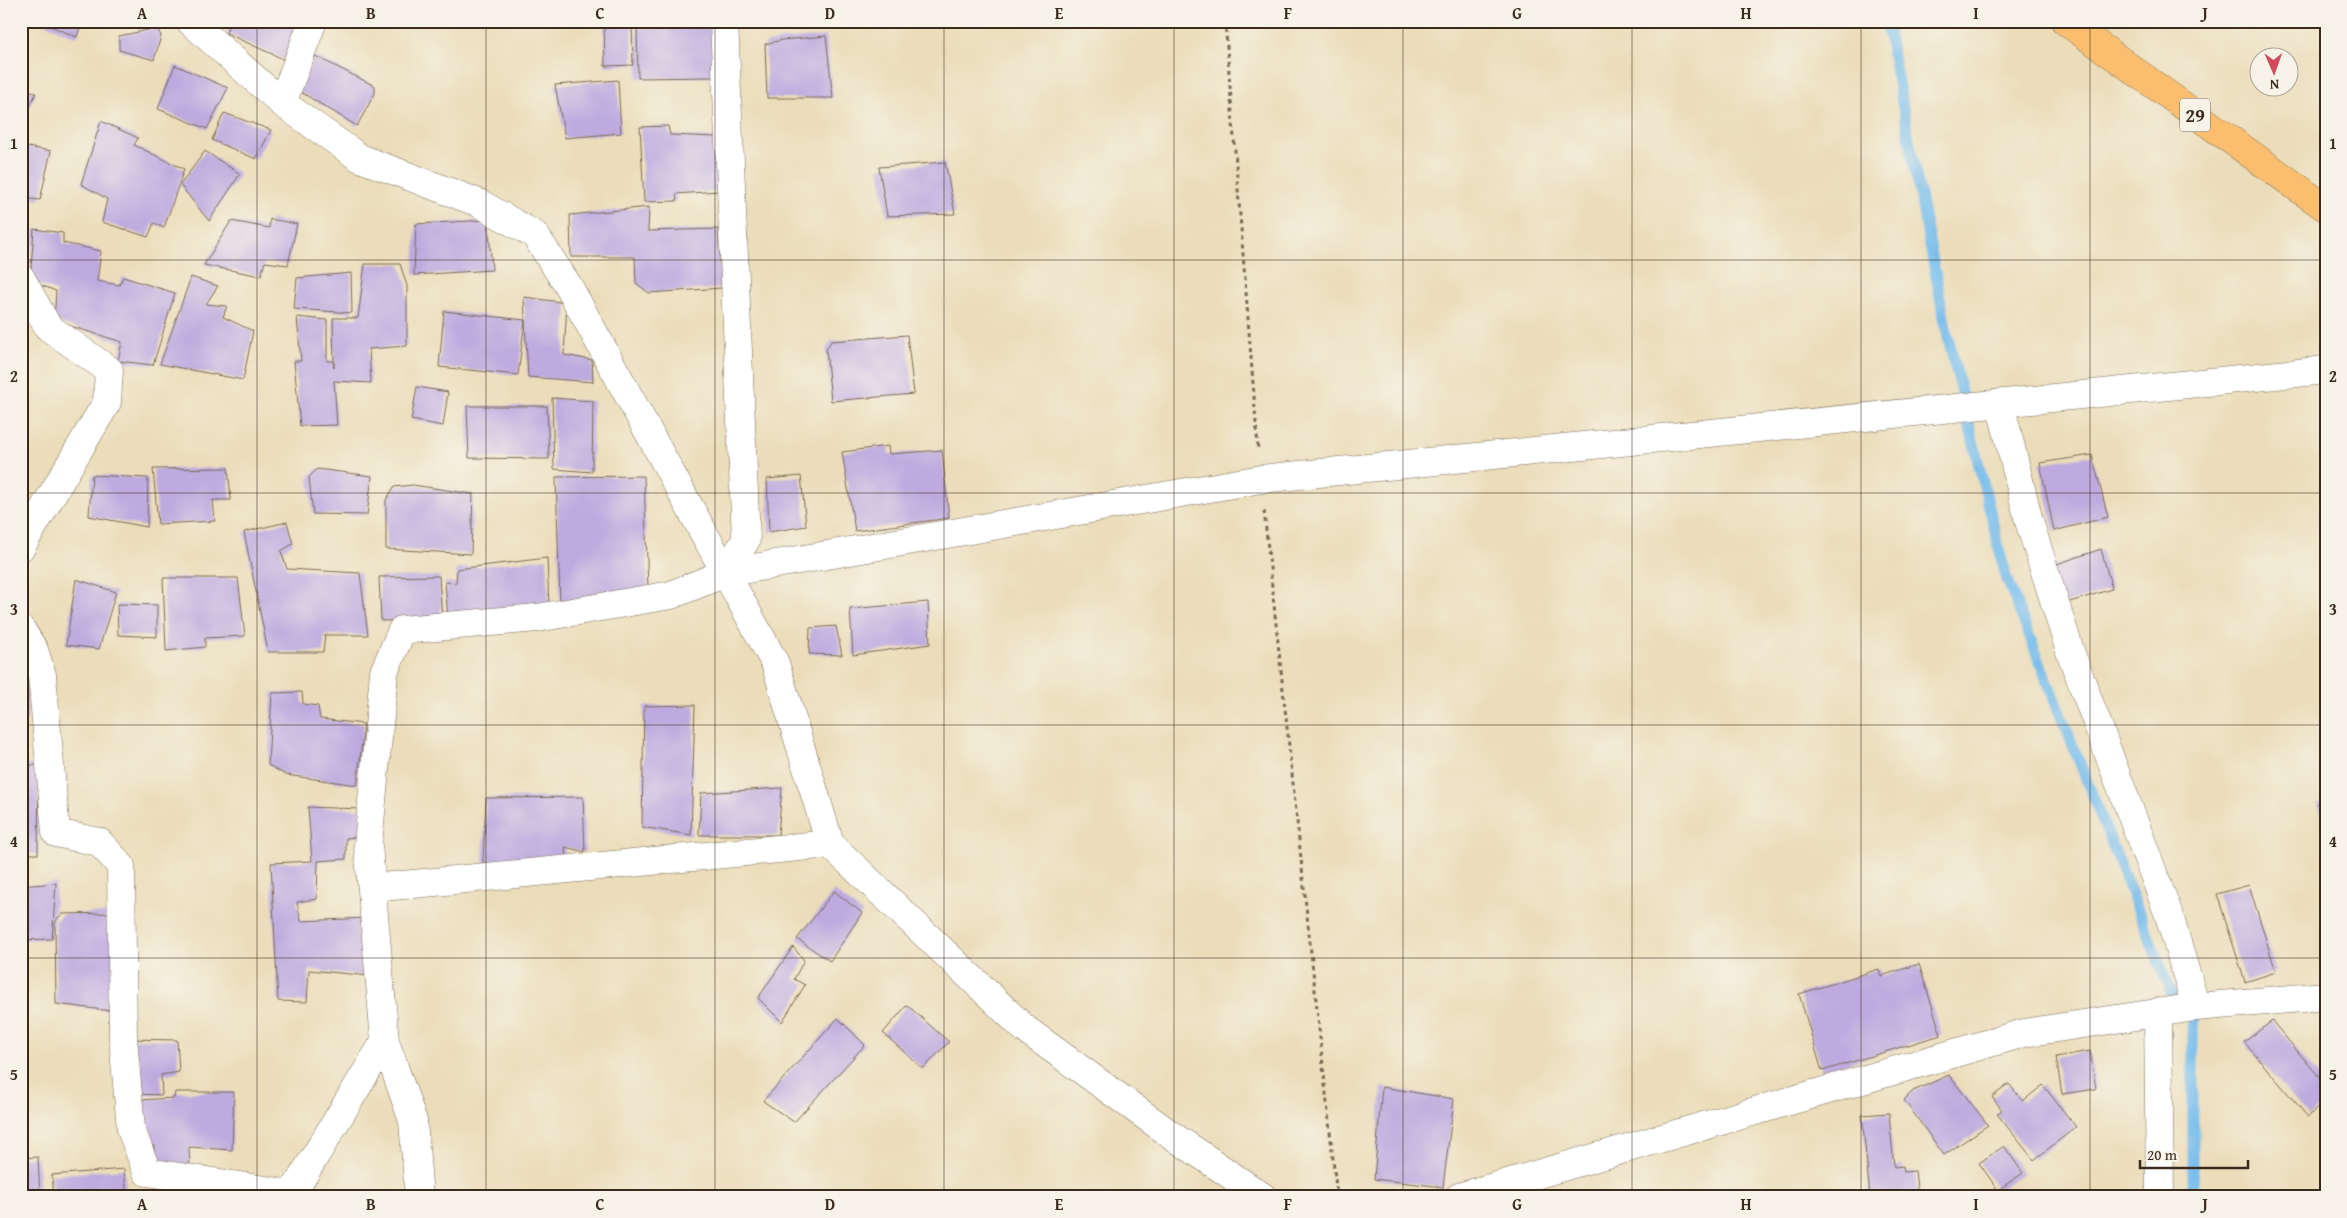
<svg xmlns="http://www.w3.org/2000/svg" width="2347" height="1218" font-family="'Gentium Book Plus',serif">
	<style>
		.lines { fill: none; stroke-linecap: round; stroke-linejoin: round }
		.stream { stroke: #73bbeb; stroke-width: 11 }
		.building { fill: #beaadf }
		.minor-casing { stroke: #796954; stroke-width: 29 }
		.major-casing { stroke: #796954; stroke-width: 29 }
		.path { stroke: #796954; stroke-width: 3; stroke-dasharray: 4 4; stroke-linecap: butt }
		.minor { stroke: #fff; stroke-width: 28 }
		.major { stroke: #fabe6e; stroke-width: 28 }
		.grid { fill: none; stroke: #3b2a1e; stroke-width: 1; stroke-opacity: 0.55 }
		.labels { text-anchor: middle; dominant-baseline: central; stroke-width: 4; stroke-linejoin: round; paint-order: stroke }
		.shield { fill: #f7f3e8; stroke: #73665b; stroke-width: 1 }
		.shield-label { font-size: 19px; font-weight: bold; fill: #3b2a1e }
		.neatline { fill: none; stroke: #3b2a1e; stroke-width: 2 }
		.grid-label { font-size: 16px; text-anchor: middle; font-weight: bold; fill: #3b2a1e }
	</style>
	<rect width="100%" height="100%" fill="#f7f3e8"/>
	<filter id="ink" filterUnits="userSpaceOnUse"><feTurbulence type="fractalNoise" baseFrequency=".02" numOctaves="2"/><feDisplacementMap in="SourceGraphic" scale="10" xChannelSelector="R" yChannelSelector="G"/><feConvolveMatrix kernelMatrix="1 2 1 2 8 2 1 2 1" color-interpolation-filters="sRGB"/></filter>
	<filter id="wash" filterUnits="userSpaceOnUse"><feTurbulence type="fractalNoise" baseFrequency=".0096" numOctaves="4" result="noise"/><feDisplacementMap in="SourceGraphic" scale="20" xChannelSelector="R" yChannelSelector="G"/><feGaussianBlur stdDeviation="1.12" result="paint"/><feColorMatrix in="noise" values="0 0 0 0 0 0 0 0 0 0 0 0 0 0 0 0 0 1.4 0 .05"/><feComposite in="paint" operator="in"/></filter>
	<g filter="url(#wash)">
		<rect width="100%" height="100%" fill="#ebddb9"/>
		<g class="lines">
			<path class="stream" d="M1886,21L1947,333L2006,577L2171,993L2193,1013V1197"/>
		</g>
		<g id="blocks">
			<path class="building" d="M38,21H82L77,37Z
				M104,21H129L127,29Z
				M230,21H302L285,60L226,33Z
				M604,21H632L633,65L605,66Z
				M711,26L713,77L638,78L637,28Z
				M157,28L161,36L154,60L119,50V36Z
				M826,36L833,98H767L765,44L782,40Z
				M315,56L375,86V93L357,126L299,91Z
				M175,65L228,88L207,129L158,109Z
				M618,80L621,133L565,138L555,85Z
				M21,87L36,93L21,126Z
				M224,113L271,130L256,159L212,140Z
				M101,121L138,138L134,145L184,169L164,228L154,223L148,237L102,222L107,199L81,184Z
				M668,126L670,135L716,137L719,191L676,194L677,201L644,202L640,127Z
				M21,146L51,151L40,200L21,198Z
				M205,151L240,174L209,221L180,185Z
				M945,162L955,214L887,216L879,167Z
				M649,207L648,231L718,229L722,288L649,293L636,283L635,257H571L570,215Z
				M270,219L297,224L288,265L265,262L261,276L204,265L231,221L269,228Z
				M488,220L492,270L414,275L416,224Z
				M34,229L63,233V243L101,251L97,281L119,285L123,277L175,293L153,365L118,361L122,342L54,321L56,291L30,281Z
				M365,264H400L407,286V346L369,349L371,383L334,381L337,425L300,426L294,361H301L297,317L327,320V361H333L334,368L333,318H358Z
				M351,273L352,313L294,309L297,278Z
				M191,277L218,286L206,304L227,306L223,317L253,331L243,380L160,364Z
				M524,297L567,303L564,355L592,360L593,382L528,377L525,320L518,375L439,367L444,311L525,320Z
				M907,335L914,394L831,401L826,350L831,341Z
				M417,387L448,392L443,426L411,420Z
				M552,398L593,401L592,472L554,469Z
				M467,406H547L549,459L469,458Z
				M888,446L889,454L942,450L949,518L855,531L842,452Z
				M2092,455L2108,517L2054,531L2040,463Z
				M228,468L231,500H213L215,521L158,524L153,469Z
				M317,469L372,476L367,515L313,514L309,477Z
				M92,475L148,478L147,527L89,516Z
				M644,476L648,589L560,603L556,477Z
				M801,476L806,526L769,532L767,479Z
				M413,485L473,494L471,554L386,549V500L394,487Z
				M287,522L293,544L281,551L287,569L360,573L368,635H325L323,652H268L244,532Z
				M2101,549L2112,589L2063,604L2048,567Z
				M547,558L549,607L448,618L445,582L456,583L457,569Z
				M439,576L442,619L381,621L379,577Z
				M163,578H238L245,636L205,638V647L166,651Z
				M76,579L116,592L99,649L66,645Z
				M928,602L930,644L853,655L850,609Z
				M117,604L157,605V637L118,635Z
				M836,626L842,655L809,654L810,628Z
				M21,685H27V719H21Z
				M302,692L303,704L318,706L320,719L364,724L357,785L286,775L268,765L272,693Z
				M695,705L691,835L642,827L644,706Z
				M21,765H39L38,854H21Z
				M782,788L778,835H699L701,793Z
				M583,797L585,852L565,847L566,861L483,863L486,798Z
				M2326,801V830H2325L2317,803Z
				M308,807L361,809V837L346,838V859L318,861L317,899L297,902L301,921L368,918L370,976L309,970L307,1002L278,1001L271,863L312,861Z
				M56,883L52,939L21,940V886Z
				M2249,885L2276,972L2245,982L2217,894Z
				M834,891L862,913L830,961L797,939Z
				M115,913L112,1011L56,1004L55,923L57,919L62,914Z
				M793,947L804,960L794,979L805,985L782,1022L758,998Z
				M1919,964L1941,1035L1822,1071L1799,994L1879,969L1881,976Z
				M907,1005L949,1042L923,1069L883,1033Z
				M838,1018L865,1045L794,1122L763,1101Z
				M2272,1021L2326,1085V1100L2308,1117L2244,1042Z
				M127,1039L177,1040L179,1072L161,1075L162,1095L135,1094Z
				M2090,1051L2096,1089L2062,1094L2056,1057Z
				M1949,1075L1988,1125L1944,1155L1904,1100L1913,1091Z
				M2009,1084L2023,1101L2043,1085L2076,1127L2034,1160L1997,1114L2002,1110L1992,1097Z
				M1382,1087L1454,1099L1443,1187L1374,1179Z
				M175,1092H234L232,1150L189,1147L190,1171L155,1167L154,1146L146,1145L138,1100L174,1098Z
				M1889,1113L1894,1167L1903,1166L1904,1172L1915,1171L1918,1197H1870L1862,1115Z
				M2004,1146L2023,1173L1998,1190L1979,1163Z
				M38,1157L40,1197H21V1158Z
				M124,1169L127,1197H54L52,1175Z"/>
		</g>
	</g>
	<g filter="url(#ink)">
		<use href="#blocks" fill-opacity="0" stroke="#796954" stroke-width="1"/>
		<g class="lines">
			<g class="minor-casing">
				<path id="minor" d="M190,21L282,103L360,158L479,203L535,235L569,287L775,663L830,844L1025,1029L1170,1134L1263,1197
					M724,21L746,540L725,573
					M282,103L313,21
					M21,278L48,327L109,370L107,402L21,547
					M2000,403L2029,521L2070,651L2169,915L2196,1007
					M21,629L34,650L42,675L56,833L99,842L121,866L123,1038L131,1129L147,1172L292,1194L385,1041
					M372,888L830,844
					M2158,1012L2160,1197
					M419,1197L413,1121L385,1041L368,845L384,672L402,630L537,618L671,595L725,573L1261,479L2326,370
					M1459,1197L2024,1033L2196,1007L2326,996"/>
			</g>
			<g class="major-casing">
				<path id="major" d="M2065,21L2326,208"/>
			</g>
			<path class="path" d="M1225,21L1258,448
				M1264,511L1337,1197"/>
			<use href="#minor" class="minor"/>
			<use href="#major" class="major"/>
		</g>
	</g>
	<path class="grid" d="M257,21V1197M486,21V1197M715,21V1197M944,21V1197M1174,21V1197M1403,21V1197M1632,21V1197M1861,21V1197M2090,21V1197M21,260H2326M21,493H2326M21,725H2326M21,958H2326"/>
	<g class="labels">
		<rect class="shield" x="2180" y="98.5" width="30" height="33" rx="4"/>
		<g class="shield-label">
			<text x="2195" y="115">29</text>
		</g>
	</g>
	<rect width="2347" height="1218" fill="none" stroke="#f7f3e8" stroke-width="55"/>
	<g transform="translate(2274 72) rotate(178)"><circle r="24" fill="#f7f3e8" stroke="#aca397"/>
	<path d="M0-4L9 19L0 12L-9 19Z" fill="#d1495b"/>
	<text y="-8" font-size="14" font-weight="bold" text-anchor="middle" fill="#3b2a1e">N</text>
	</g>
	<path d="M2140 1160v8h108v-8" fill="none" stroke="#3b2a1e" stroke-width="2.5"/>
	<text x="2147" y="1160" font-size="15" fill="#3b2a1e" stroke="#f7f3e8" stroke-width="4" paint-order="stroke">20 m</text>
	<rect x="28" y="28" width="2292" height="1162" class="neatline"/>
	<g class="grid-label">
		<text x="142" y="19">A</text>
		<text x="371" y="19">B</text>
		<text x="600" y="19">C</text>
		<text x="830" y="19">D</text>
		<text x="1059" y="19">E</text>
		<text x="1288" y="19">F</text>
		<text x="1517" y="19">G</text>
		<text x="1746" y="19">H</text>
		<text x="1976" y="19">I</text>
		<text x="2205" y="19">J</text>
		<text x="14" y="149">1</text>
		<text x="2333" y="149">1</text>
		<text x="14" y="382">2</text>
		<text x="2333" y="382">2</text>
		<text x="14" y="615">3</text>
		<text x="2333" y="615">3</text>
		<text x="14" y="847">4</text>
		<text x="2333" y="847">4</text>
		<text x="14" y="1080">5</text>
		<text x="2333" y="1080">5</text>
		<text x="142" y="1210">A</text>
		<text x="371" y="1210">B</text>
		<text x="600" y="1210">C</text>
		<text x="830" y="1210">D</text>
		<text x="1059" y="1210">E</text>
		<text x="1288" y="1210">F</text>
		<text x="1517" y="1210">G</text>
		<text x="1746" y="1210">H</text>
		<text x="1976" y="1210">I</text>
		<text x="2205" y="1210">J</text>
	</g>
</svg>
